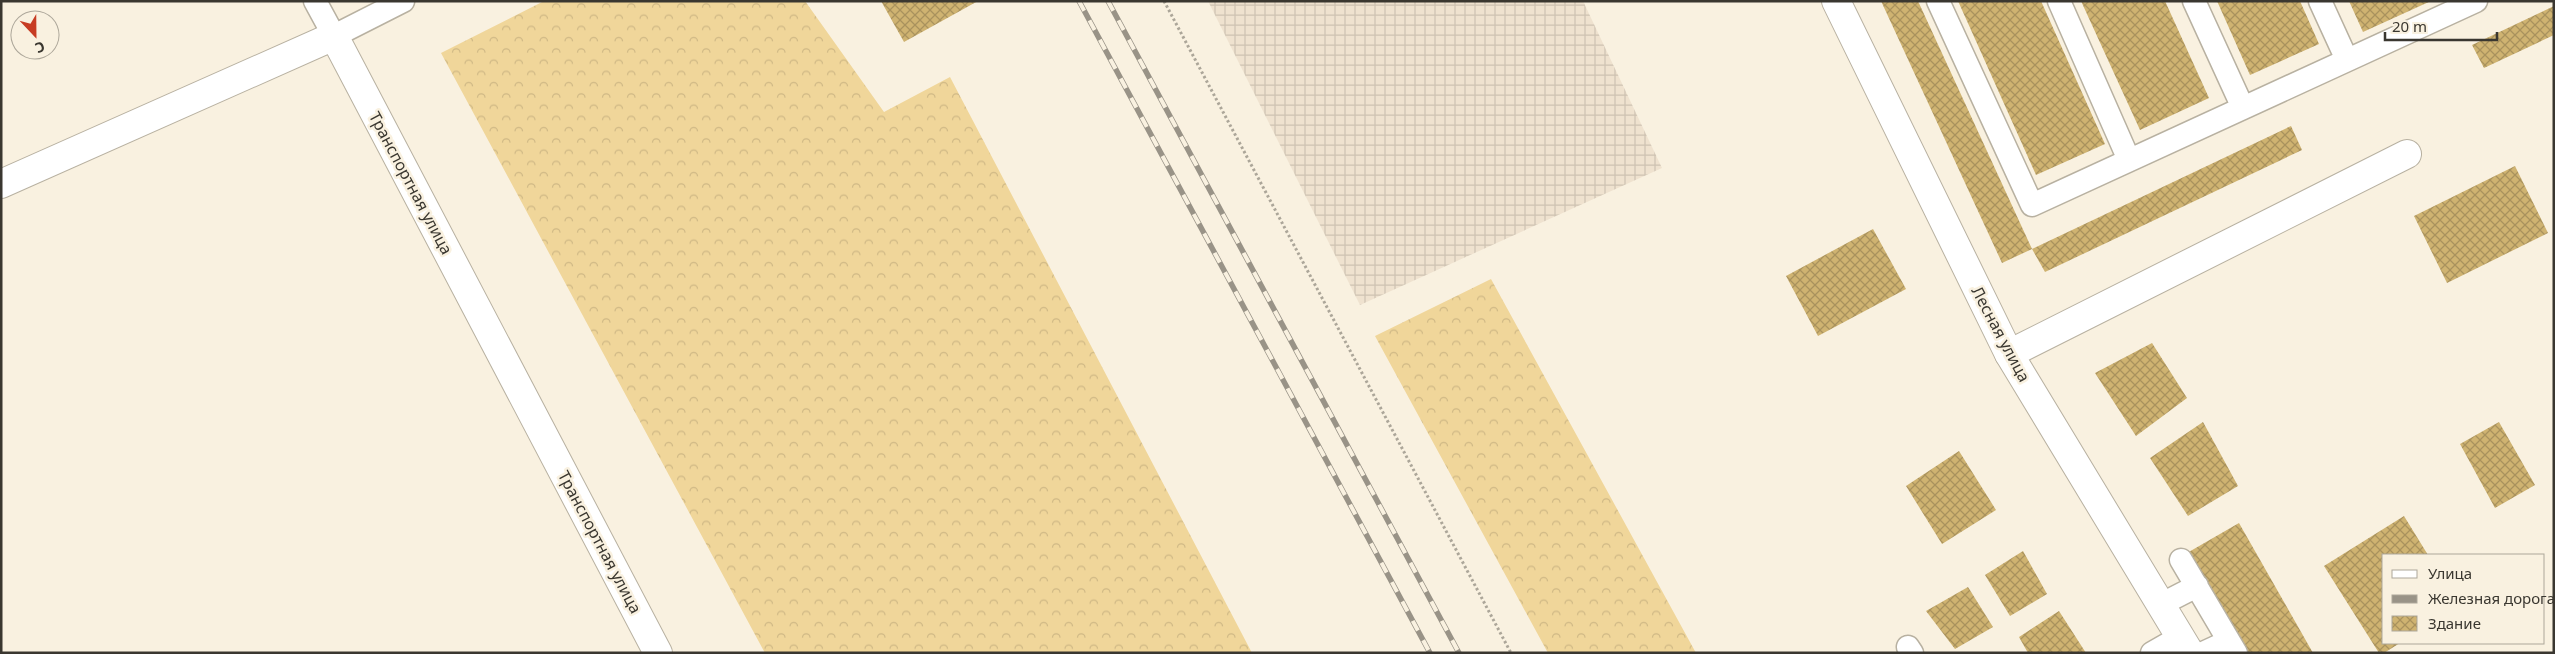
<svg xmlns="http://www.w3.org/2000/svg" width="2555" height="654" font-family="'Noto Sans',sans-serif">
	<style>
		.industrial { fill: url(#industrial-grid) }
		.forest { fill: url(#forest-crowns) }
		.building { fill: url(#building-cross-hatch) }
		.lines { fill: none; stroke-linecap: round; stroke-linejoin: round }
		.service-casing { stroke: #b8b1a1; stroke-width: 25 }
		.minor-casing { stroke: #b8b1a1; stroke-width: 30 }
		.tertiary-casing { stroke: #b8b1a1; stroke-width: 30 }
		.path { stroke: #aca699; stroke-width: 3; stroke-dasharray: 2.5 2.5; stroke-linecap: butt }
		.service { stroke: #fff; stroke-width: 22 }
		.minor { stroke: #fff; stroke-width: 28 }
		.tertiary { stroke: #fff; stroke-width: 28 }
		.rail-casing { stroke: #999387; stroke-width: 5.5 }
		.rail { stroke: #f9f1e0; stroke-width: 4; stroke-dasharray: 11; stroke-linecap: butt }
		.labels { text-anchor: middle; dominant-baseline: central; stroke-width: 5; stroke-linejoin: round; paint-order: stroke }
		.street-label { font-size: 16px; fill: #3a3730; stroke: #f9f1e0 }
	</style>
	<defs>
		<pattern id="industrial-grid" width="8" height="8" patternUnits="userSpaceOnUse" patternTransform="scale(1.25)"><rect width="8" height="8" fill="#efe2cf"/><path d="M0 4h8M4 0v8" fill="none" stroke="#cec2b2"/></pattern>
		<pattern id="forest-crowns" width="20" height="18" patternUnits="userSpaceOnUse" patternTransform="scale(1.25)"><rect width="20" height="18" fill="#f0d69a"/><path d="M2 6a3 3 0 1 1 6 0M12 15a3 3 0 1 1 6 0" fill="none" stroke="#cfb885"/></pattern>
		<pattern id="building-cross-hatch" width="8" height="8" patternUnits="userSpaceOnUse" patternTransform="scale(1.25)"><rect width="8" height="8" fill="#cfb371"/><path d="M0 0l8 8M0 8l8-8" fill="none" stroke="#a9925d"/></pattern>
	</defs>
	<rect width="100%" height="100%" fill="#f9f1e0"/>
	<path class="industrial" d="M1208,1H1583L1662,168L1360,305Z"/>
	<path class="forest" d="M544,1H805L884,112L950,77L1252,653H765L441,53Z
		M1491,279L1696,653H1548L1375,336Z"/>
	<path class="building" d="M881,1H978L904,42Z
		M1881,1H1918L2032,249L2002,263Z
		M1958,1H2041L2105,144L2036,175Z
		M2081,1H2165L2209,98L2140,130Z
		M2217,1H2300L2319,44L2250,75Z
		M2349,1H2431L2363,32Z
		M2554,6V35L2484,68L2472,45Z
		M2291,126L2302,150L2045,272L2032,249Z
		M2515,166L2548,233L2447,283L2414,216Z
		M1873,229L1906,289L1818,336L1786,276Z
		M2152,343L2187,398L2136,436L2095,373Z
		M2203,422L2238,486L2188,516L2150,458Z
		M2499,422L2535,485L2495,508L2460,444Z
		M1959,451L1996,510L1942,544L1906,486Z
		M2404,516L2428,555H2384V643H2400L2384,653H2379L2324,566Z
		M2239,523L2313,653H2244L2187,553Z
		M2023,551L2047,594L2010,616L1985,575Z
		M1968,587L1993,627L1955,649L1926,611Z
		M2059,611L2086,653H2028L2019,637Z"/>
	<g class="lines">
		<g class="service-casing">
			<path id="service" d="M315,1L334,36L403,1
				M1938,1L2032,205L2476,1
				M2059,1L2129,160
				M2194,1L2243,108
				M2320,1L2347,60
				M2181,560L2236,653
				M2160,605L2197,586
				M1908,647L1912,653
				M2152,653L2180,637
				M2203,653L2229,641"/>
		</g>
		<g class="minor-casing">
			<path id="minor" d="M1,184L334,36L658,653
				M2009,354L2407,154"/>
		</g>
		<g class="tertiary-casing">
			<path id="tertiary" d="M1836,1L2009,354L2190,653"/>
		</g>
		<path class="path" d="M1164,1L1511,653"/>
		<use href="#service" class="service"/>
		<use href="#minor" class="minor"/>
		<use href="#tertiary" class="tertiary"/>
		<g class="rail-casing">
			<path id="rail" d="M1079,1L1430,653
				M1108,1L1459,653"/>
		</g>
		<use href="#rail" class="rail"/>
	</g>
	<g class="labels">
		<g class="street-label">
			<text transform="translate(411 183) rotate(62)">Транспортная улица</text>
			<text transform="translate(2001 334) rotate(62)">Лесная улица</text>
			<text transform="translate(600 542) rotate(62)">Транспортная улица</text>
		</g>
	</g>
	<rect width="2555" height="654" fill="none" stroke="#3a3730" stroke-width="5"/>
	<rect x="2382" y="554" width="162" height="90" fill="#f9f1e0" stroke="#ada79a"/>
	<rect x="2392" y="570" width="25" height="8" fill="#ffffff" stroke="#ada79a"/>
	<text x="2428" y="579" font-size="15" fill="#3a3730">Улица</text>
	<rect x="2392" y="595" width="25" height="8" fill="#999387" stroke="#ada79a"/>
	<text x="2428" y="604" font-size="15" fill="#3a3730">Железная дорога</text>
	<rect x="2392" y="616" width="25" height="15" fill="url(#building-cross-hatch)" stroke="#ada79a"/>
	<text x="2428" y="629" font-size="15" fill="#3a3730">Здание</text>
	<g transform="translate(35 35) rotate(158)"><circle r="24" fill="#f9f1e0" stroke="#ada79a"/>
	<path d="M0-4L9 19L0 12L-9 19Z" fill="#c73c23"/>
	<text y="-8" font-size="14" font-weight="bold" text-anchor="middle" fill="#3a3730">С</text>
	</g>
	<path d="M2385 32v8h112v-8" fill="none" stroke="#3a3730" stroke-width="2.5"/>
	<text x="2392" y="32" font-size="15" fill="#3a3730" stroke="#f9f1e0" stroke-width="4" paint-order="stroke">20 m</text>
</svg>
